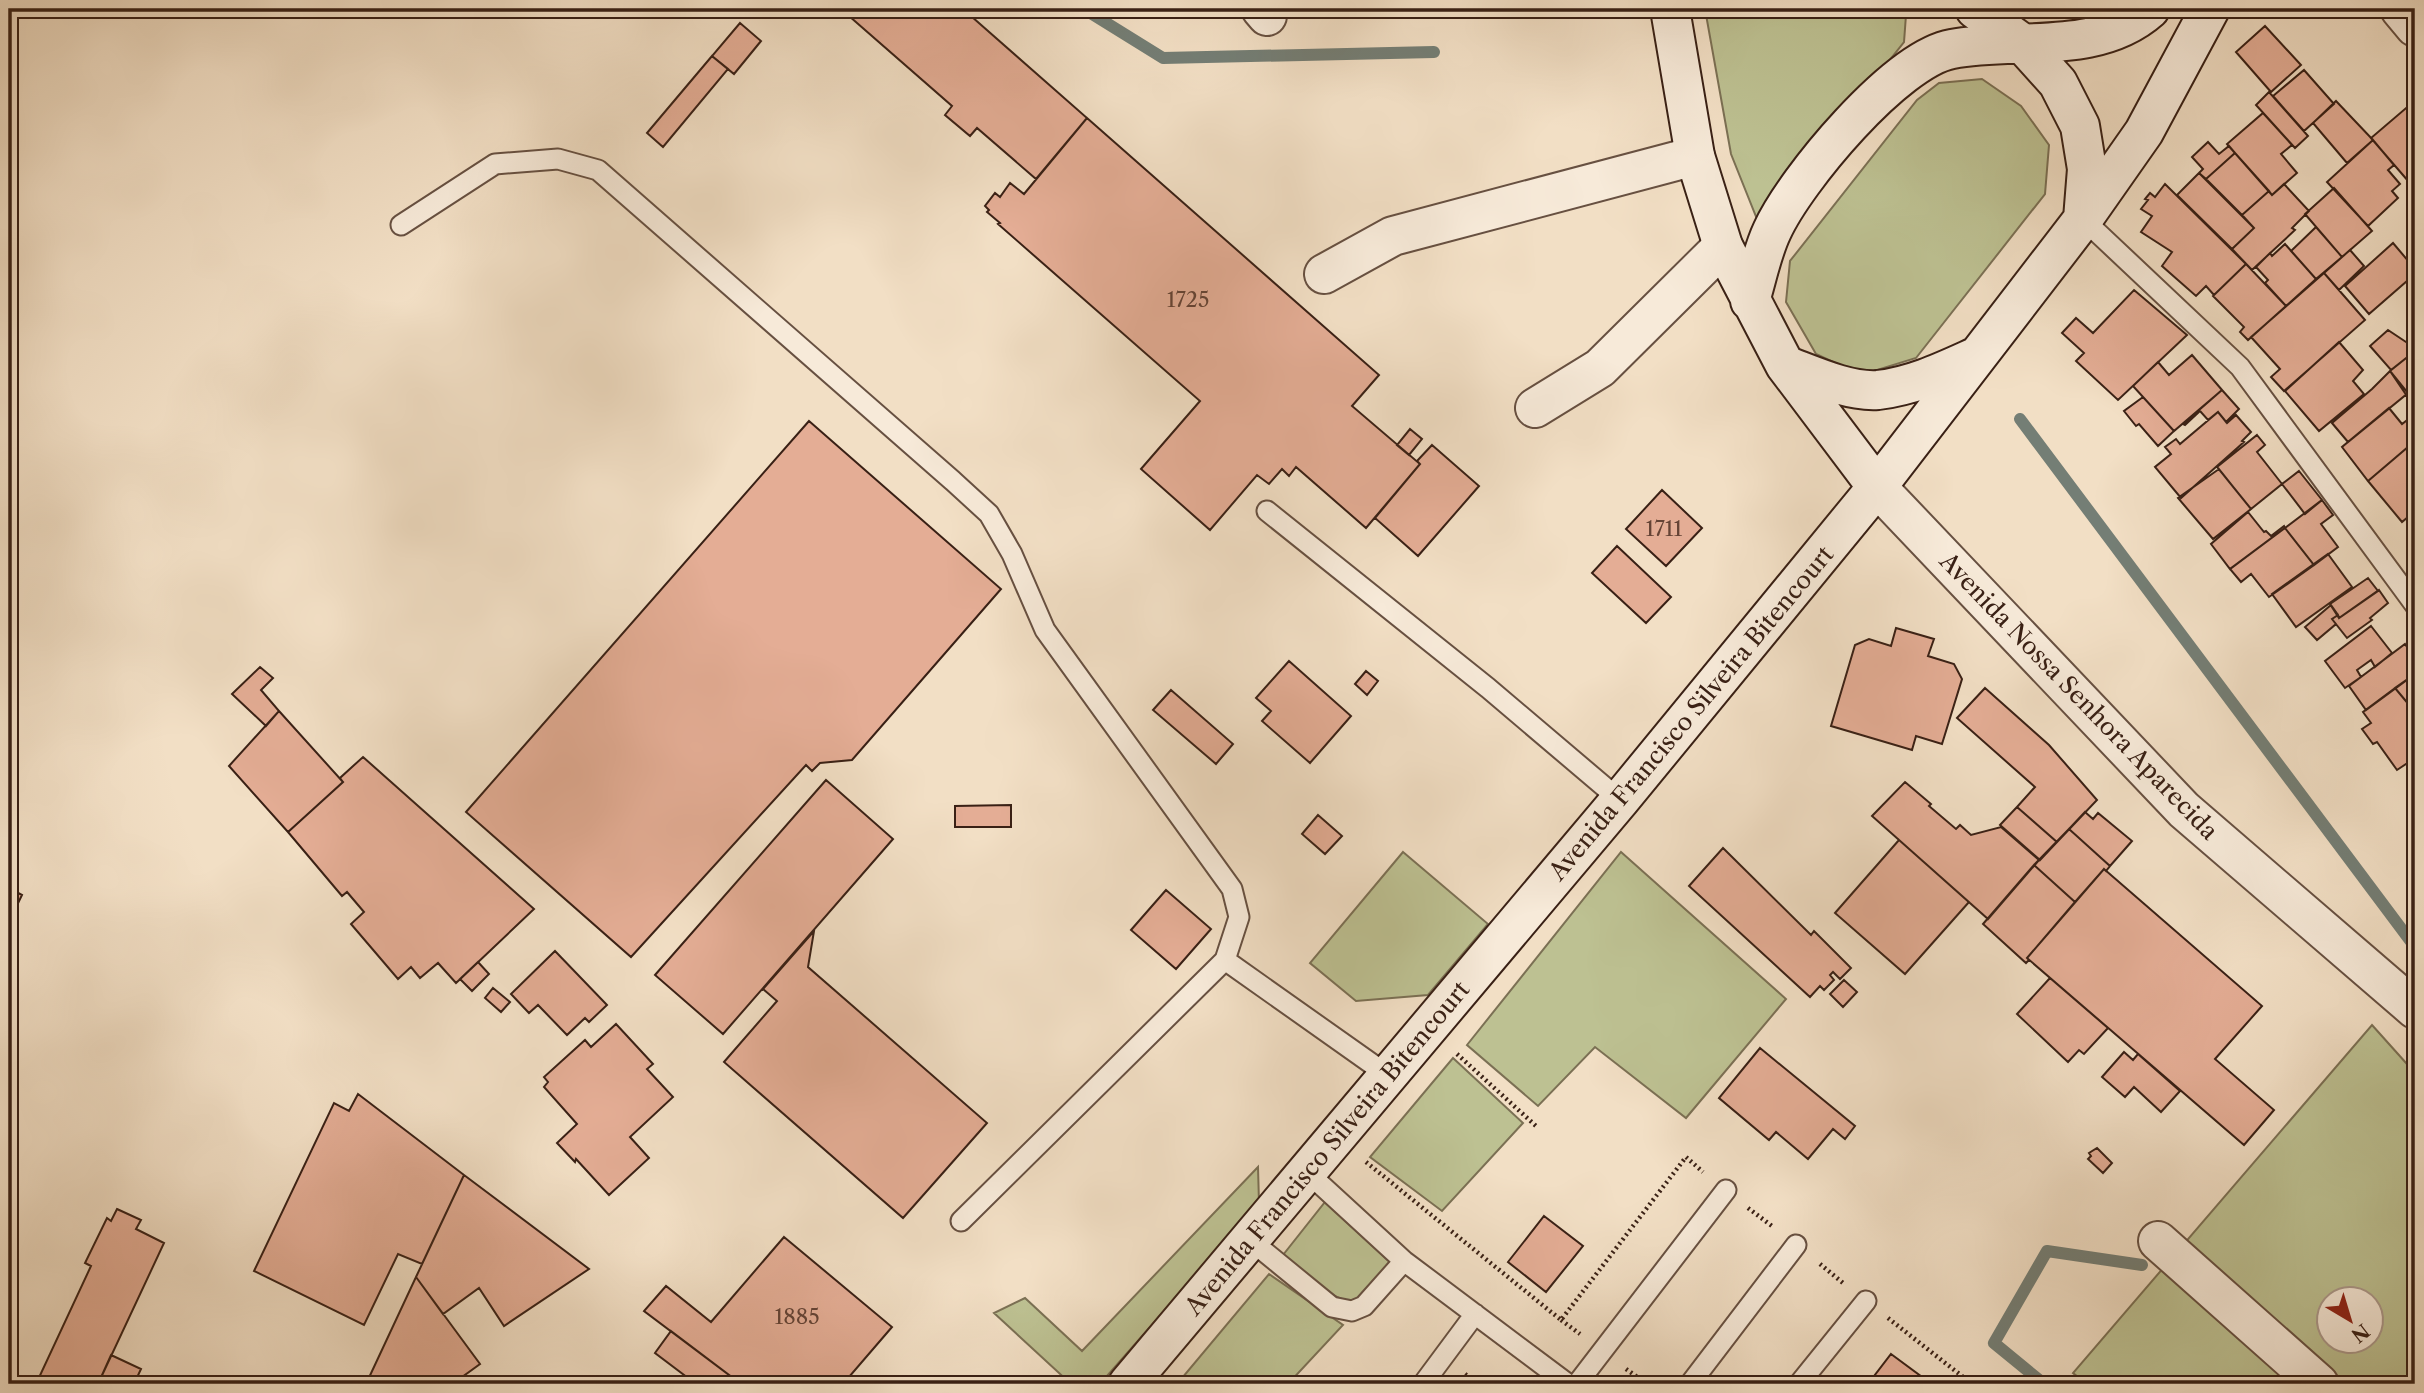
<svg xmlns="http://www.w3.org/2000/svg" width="2424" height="1393" font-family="'Libre Caslon Text',serif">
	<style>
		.green { fill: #bdc192; stroke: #7b7054; stroke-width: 2; fill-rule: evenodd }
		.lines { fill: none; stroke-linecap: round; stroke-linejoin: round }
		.stream { stroke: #747e75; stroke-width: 12 }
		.building { fill: #e4ad95; stroke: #392015; stroke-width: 2 }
		.service-casing { stroke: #675041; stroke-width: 23 }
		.minor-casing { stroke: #675041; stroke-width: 42 }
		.secondary-casing { stroke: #392015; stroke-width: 42 }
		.path { stroke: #392015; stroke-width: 4.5; stroke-dasharray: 2 3.5; stroke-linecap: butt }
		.service { stroke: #f7ead9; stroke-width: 19 }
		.minor { stroke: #f7ead9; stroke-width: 38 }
		.secondary { stroke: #f7ead9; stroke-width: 38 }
		.labels { text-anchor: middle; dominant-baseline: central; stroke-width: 6; stroke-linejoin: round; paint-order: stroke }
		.number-label { font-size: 21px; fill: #644335 }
		.street-label { font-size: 24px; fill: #392015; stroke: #f7ead9 }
	</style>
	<rect width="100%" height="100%" fill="#f2dfc5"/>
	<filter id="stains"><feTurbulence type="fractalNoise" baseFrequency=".00286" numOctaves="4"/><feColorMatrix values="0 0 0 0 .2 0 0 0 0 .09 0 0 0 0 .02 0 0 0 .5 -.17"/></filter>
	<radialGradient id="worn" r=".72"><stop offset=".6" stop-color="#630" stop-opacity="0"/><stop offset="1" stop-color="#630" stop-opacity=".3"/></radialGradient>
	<path class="green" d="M1705,9H1904L1906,15L1904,42L1759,224L1731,154Z
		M1982,79L2021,106L2049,145L2045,194L1916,358L1861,375L1816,354L1786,302L1790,261L1917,100L1939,83Z
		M1403,852L1488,924L1428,995L1356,1001L1310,963Z
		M1621,852L1786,999L1686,1118L1595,1047L1538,1106L1467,1045Z
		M2372,1025L2415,1073V1384H2087L2073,1373ZM2330,1298H2372V1340H2330Z
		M1453,1058L1523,1123L1442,1211L1370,1157Z
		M1258,1167L1259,1203L1100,1384H1071L994,1313L1025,1298L1082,1351Z
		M1325,1202L1391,1263L1361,1300C1335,1308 1303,1271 1283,1255Z
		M1269,1274L1343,1325L1288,1384H1177Z"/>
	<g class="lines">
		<path class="stream" d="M1084,9L1163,58L1434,52
			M2020,419L2415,947
			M2044,1384L1994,1343L2047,1251L2142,1265"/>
	</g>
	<path class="building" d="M841,9H963L1087,118L1036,179L977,128L970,136L945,115L952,106Z
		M740,23L761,41L734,74L712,56Z
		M2265,26L2301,65L2271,92L2236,52Z
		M712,56L728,69L663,147L647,133Z
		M2304,70L2334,104L2304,131L2273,96Z
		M2269,92L2308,136L2295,148L2256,105Z
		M2336,101L2373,140L2347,163L2313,123Z
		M2412,103L2415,106V189L2371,138Z
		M2263,113L2292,145L2281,154L2297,173L2272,195L2227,144Z
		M1087,118L1379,375L1352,406L1420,464L1366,528L1296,467L1289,476L1282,469L1269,484L1257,475L1210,530L1141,469L1200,401L998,224L1000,223L987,212L989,210L985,206L995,193L1000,197L1010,183L1024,194Z
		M2373,140L2394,165L2388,170L2400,184L2392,191L2398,198L2368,226L2327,182Z
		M2208,142L2219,154L2229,146L2235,153L2206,179L2199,173L2203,169L2192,157Z
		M2235,153L2269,191L2242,215L2206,179Z
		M2199,173L2254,228L2232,249L2177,195Z
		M2165,184L2246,264L2214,295L2206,286L2196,296L2162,266L2172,252L2141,232L2152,216L2141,209L2148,200L2145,199L2150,193L2155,197Z
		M2284,184L2309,211L2292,228L2295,230L2252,270L2232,249L2254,228L2242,215L2269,191L2272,195Z
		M2334,188L2372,231L2342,257L2305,214Z
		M2316,227L2342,257L2316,279L2291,251Z
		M2393,243L2415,269V274L2369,314L2345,286Z
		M2285,244L2316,279L2286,306L2265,283L2268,280L2256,267L2270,253L2272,256Z
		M2350,250L2364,266L2339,290L2324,273Z
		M2246,264L2286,306L2248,340L2240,332L2244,327L2213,296Z
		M2324,273L2365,320L2284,391L2271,377L2280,369L2251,337Z
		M2134,290L2187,335L2118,400L2076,361L2084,353L2062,333L2076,318L2093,333Z
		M2388,330L2415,348V351L2391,370L2370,346Z
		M2339,342L2363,370L2353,381L2364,394L2319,431L2285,391Z
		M2415,351V390L2407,396L2390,371Z
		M2192,355L2222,390L2174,431L2133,386L2158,362L2169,375Z
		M2390,371L2408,393L2348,442L2332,423L2372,389Z
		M2222,390L2239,409L2226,422L2218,412L2208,420L2200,411L2185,425L2183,424Z
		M2143,397L2174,431L2158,446L2139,424L2136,426L2124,411Z
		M2389,408L2402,424L2415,414V441L2368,481L2342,447Z
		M2218,412L2227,423L2236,415L2251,432L2242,441L2244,442L2181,498L2155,467L2171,454L2165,447L2176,439L2180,444Z
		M809,421L1001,589L852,760L820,763L812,771L806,765L631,957L466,812Z
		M1410,429L1422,439L1409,455L1397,445Z
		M2257,435L2265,445L2257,452L2282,484L2251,509L2217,467Z
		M2415,441V511L2402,522L2368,481Z
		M1432,445L1479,486L1418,556L1375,518L1420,464L1417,461Z
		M2219,469L2251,509L2213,539L2178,498Z
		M2299,471L2322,500L2305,514L2282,484Z
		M1662,490L1702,528L1666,566L1626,529Z
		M2322,500L2333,515L2321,524L2338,547L2314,565L2285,528Z
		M2248,512L2264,532L2266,531L2271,536L2284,526L2285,528L2230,569L2211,544Z
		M2285,528L2314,565L2269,597L2251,574L2241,582L2230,569Z
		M1617,546L1671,597L1646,623L1592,573Z
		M2328,554L2352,587L2296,627L2272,594Z
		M2368,578L2378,591L2339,618L2330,604Z
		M2379,590L2388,603L2370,618L2372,620L2347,638L2332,619L2338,615L2339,618Z
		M2331,605L2338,615L2332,619L2336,624L2317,640L2305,627Z
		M2371,626L2392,653L2375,667L2371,660L2357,670L2361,677L2345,688L2325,661Z
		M1896,628L1934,639L1928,656L1954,664L1962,679L1942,744L1916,736L1912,750L1831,726L1855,645L1869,639L1891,646Z
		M2405,644L2415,659V674L2366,710L2349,686Z
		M1289,661L1351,716L1310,763L1262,721L1271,711L1256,698Z
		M260,667L273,678L261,690L279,711L266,726L232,694Z
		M1366,671L1378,681L1367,695L1355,684Z
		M2415,674V712L2395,688Z
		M1985,688L2049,745L2097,800L2057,842L2017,807L2035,787L1957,718Z
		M2395,688L2415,712V758L2397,770L2377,742L2373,744L2362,729L2371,723L2363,712Z
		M1171,690L1233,744L1216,764L1153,710Z
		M279,711L343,782L288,832L229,766Z
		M363,757L534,909L456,983L438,963L420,978L411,967L398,979L351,924L364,912L347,892L342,896L288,832L343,782L340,778Z
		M2415,758V772L2408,763Z
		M826,780L893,839L723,1034L655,975Z
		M1905,782L1931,804L1929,806L1956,829L1960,825L1971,835L2001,827L2039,860L1988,919L1872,816Z
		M1011,805V827H955V806Z
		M2017,807L2057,842L2040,860L2000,825Z
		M2085,812L2093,819L2098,813L2132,841L2110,866L2069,829Z
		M1318,815L1342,836L1325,854L1302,834Z
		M2069,829L2110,866L2106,871L2104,869L2075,902L2034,865Z
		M1899,840L1969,902L1905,974L1835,913Z
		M1723,848L1811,935L1814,931L1851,968L1840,979L1833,972L1830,975L1834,980L1824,990L1820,986L1810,997L1689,886Z
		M2034,865L2075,902L2027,958L2029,960L2026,963L1983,924Z
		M2104,869L2262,1006L2215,1059L2274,1110L2244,1145L2027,958Z
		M9,888L22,895L9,922Z
		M1166,890L1211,929L1176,969L1131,930Z
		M814,931L808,967L987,1123L903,1218L724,1062L777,1001L763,989Z
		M555,951L607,1005L589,1022L585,1018L567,1035L538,1005L529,1013L511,994Z
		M478,962L489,974L472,991L460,979Z
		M2050,978L2108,1028L2084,1054L2079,1050L2068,1062L2017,1014Z
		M1844,980L1857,992L1843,1007L1830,994Z
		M493,988L510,1002L501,1012L485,998Z
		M616,1024L653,1064L647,1069L673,1097L630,1137L649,1158L609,1195L576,1159L575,1162L557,1143L577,1124L544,1087L548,1082L544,1077L585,1040L591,1047Z
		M1760,1048L1855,1126L1845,1139L1833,1129L1808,1159L1776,1132L1769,1140L1719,1098Z
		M2124,1052L2133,1060L2138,1054L2180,1091L2161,1112L2134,1087L2125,1097L2102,1077Z
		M358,1094L464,1175L422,1264L398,1254L364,1325L254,1271L334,1103L349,1111Z
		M2097,1148L2112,1163L2103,1173L2088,1159L2091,1156L2089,1153Z
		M464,1175L589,1269L504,1326L479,1288L443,1314L416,1277Z
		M117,1209L141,1220L136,1229L164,1243L98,1384H36L91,1266L85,1263L107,1218L111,1221Z
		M1544,1216L1583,1246L1546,1292L1508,1262Z
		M784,1237L892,1327L843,1384H741L644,1311L666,1286L711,1322Z
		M416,1277L480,1364L458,1380L461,1384H366Z
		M671,1331L741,1384H696L655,1353Z
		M1891,1354L1922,1377L1916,1384H1868Z
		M111,1355L141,1369L134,1384H98Z"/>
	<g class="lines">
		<g class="service-casing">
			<path id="service" d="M2083,219L2240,367L2415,605
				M401,225L495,164L558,159L598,170L953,481L989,514L1012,554L1045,630L1232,889L1239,917L1225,960
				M1267,511L1488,688L1620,800
				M1307,1172L1404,1261L1568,1384
				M961,1221L1225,960L1389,1076
				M1250,1240L1332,1307L1352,1311L1364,1306L1404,1261
				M1423,1384L1475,1314
				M1577,1384L1726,1190
				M1690,1384L1796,1245
				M1799,1384L1866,1301"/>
		</g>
		<g class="minor-casing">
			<path id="minor" d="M1261,9L1267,16
				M2400,9L2415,27
				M1324,274L1393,236L1695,156
				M1535,408L1600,368L1723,246
				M1877,487L2184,810L2415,1009
				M2158,1241L2319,1384"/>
		</g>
		<g class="secondary-casing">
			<path id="secondary" d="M1670,9L1695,156L1723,246L1785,365L1877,487
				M1975,9L2022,43L2058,83L2080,126L2087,169L2083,219
				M1750,301C1757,278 1762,252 1772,231C1795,180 1896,59 1952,49C2017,37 2097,56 2150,9
				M1785,365C1812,375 1848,392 1878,390C1913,386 1944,371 1975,357
				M1128,1384L1620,800L1877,487L2083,219L2144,132L2210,9"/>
		</g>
		<path class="path" d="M1457,1054L1536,1126
			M1366,1162L1561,1320L1686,1157L1703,1172
			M1748,1208L1772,1226
			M1820,1264L1843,1283
			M1888,1318L1972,1384
			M1561,1320L1580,1334
			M1626,1369L1647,1384
			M1465,1374L1478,1384"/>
		<use href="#service" class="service"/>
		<use href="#minor" class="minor"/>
		<use href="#secondary" class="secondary"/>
	</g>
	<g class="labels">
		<g class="number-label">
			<text x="1188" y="299">1725</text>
			<text x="1664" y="528">1711</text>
			<text x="797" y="1316">1885</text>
		</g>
		<g class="street-label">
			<text transform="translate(2079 696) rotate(46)">Avenida Nossa Senhora Aparecida</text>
			<text transform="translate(1691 713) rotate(-50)">Avenida Francisco Silveira Bitencourt</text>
			<text transform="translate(1327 1148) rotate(-50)">Avenida Francisco Silveira Bitencourt</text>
		</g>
	</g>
	<rect width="2424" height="1393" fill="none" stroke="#f2dfc5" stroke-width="35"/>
	<rect x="10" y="10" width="2403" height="1372" fill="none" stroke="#392015" stroke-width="3.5"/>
	<rect x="18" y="18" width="2389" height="1358" fill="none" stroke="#392015" stroke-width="2"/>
	<g transform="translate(2350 1320) rotate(142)"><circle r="33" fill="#f7ead9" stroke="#ab998b" stroke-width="2"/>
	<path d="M0-5L12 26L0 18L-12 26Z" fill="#8f2418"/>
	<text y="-10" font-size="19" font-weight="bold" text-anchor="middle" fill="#392015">N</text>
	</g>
	<rect width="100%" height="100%" filter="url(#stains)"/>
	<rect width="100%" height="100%" fill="url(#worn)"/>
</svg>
